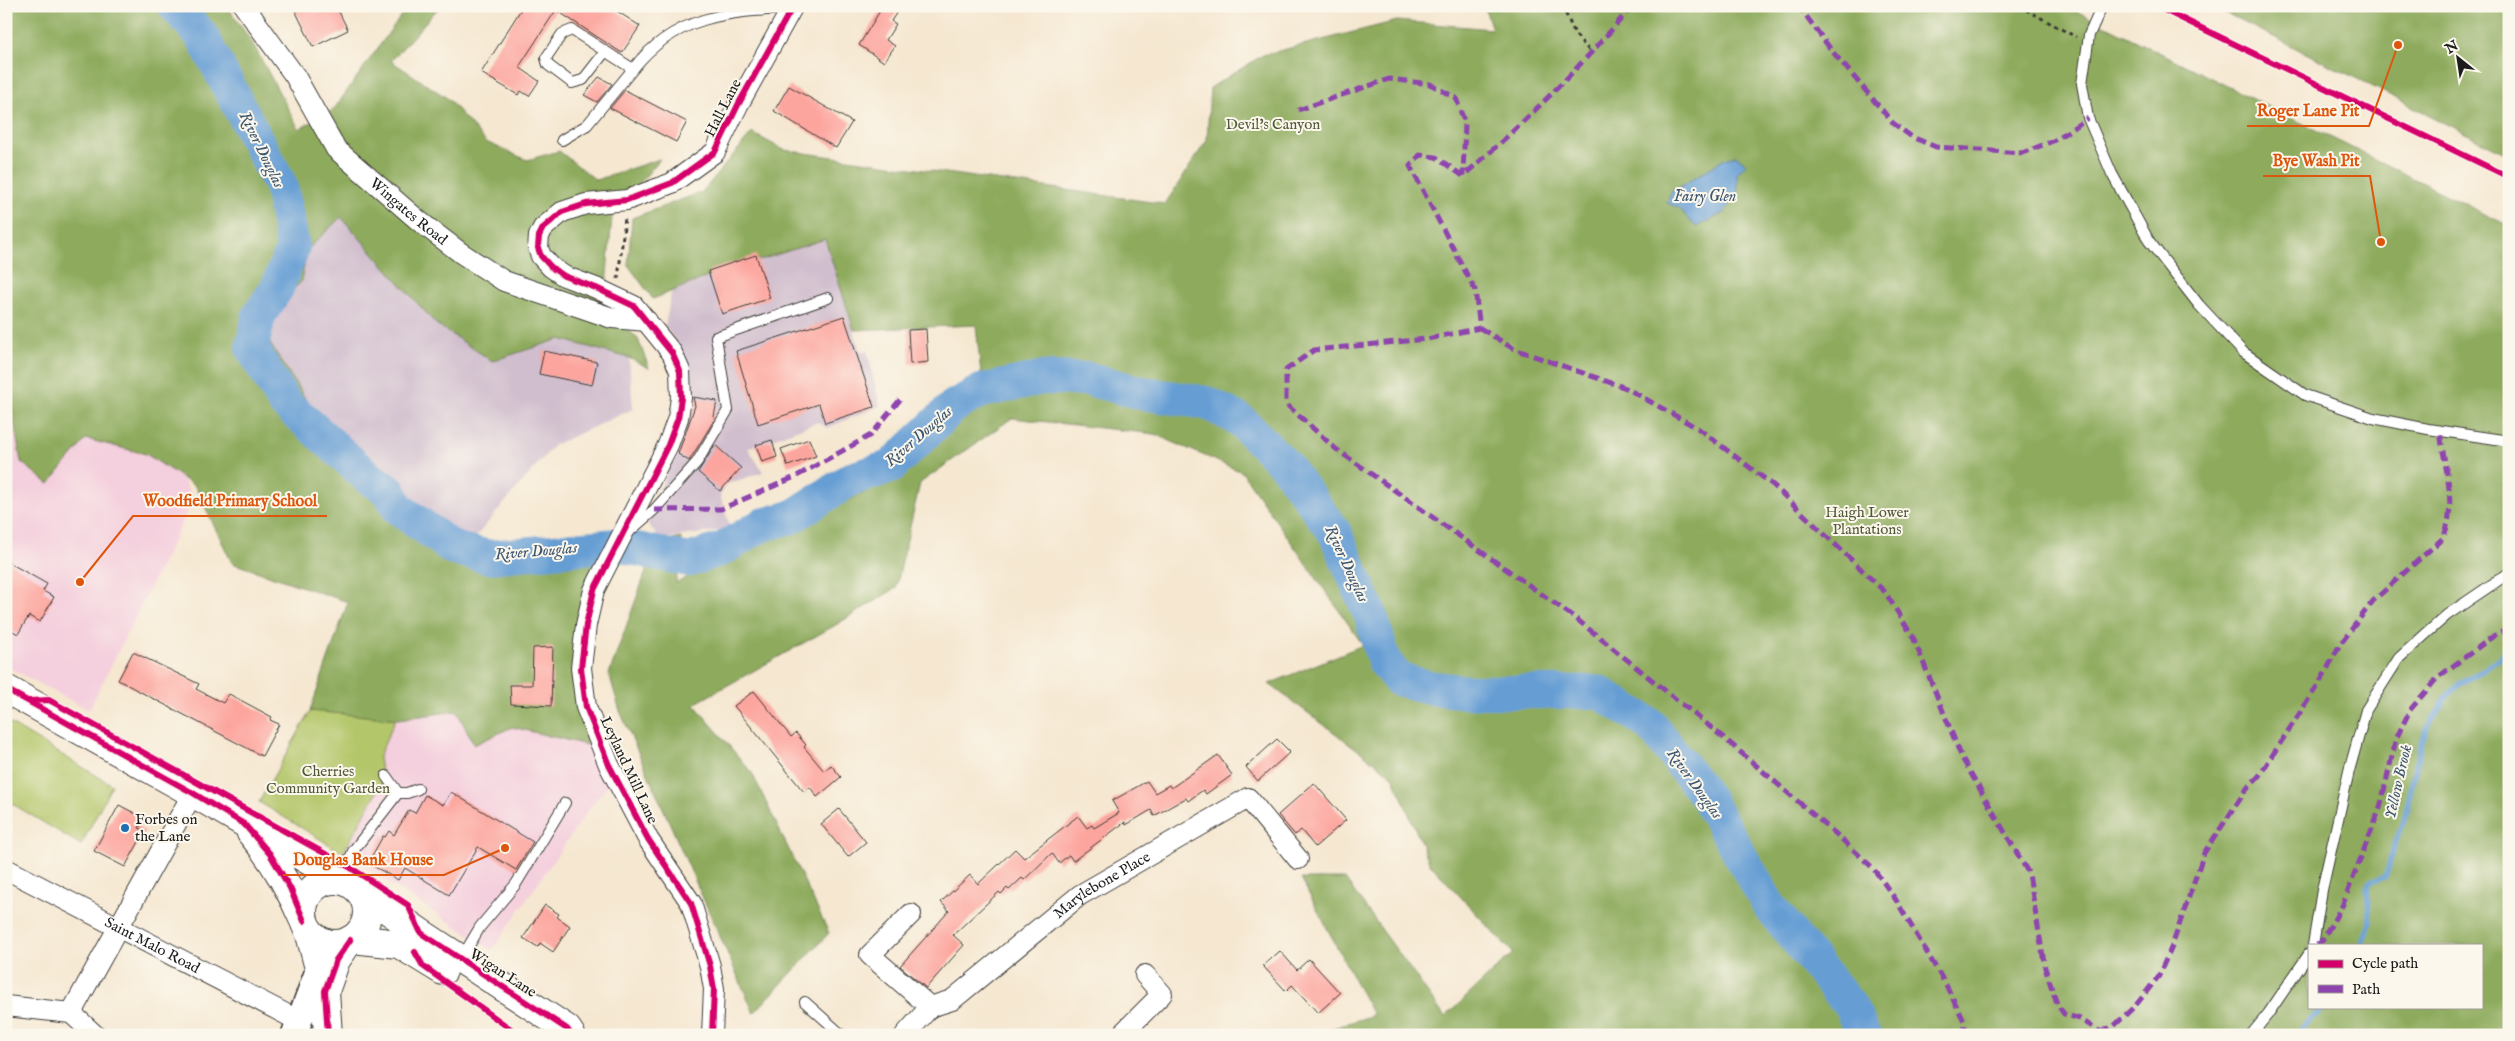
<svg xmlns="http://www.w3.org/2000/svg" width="2515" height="1041" font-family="'IM FELL English',serif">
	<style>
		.built { fill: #f4cfdd }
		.industrial { fill: #d0bdcd }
		.green { fill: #b3c669; stroke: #687142 }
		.forest { fill: #8eab5d; stroke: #55643c; fill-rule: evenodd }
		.water { fill: #669ed4; stroke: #415d78 }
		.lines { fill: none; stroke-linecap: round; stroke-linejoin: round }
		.stream { stroke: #669ed4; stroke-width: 5.5 }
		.river { stroke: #669ed4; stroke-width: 34 }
		.building { fill: #fca59e }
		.service-casing { stroke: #3d3a37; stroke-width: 12 }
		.minor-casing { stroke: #3d3a37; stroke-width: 22 }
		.tertiary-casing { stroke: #3d3a37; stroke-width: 28 }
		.secondary-casing { stroke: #3d3a37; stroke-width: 30 }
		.trunk-casing { stroke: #3d3a37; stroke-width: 30 }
		.path { stroke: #3d3a37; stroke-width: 3; stroke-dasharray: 4 4; stroke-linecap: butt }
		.service { stroke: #fff; stroke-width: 10 }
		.minor { stroke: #fff; stroke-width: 20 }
		.tertiary { stroke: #fff; stroke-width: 25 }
		.secondary { stroke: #fff; stroke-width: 28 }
		.trunk { stroke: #fff; stroke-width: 28 }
		.quiet { stroke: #8e44ad; stroke-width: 5; stroke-dasharray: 10 5; stroke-linecap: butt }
		.cycleway-casing { stroke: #fbf7ec; stroke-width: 9 }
		.cycleway { stroke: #d6006c; stroke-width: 6 }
		.poi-dot { fill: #1f6fb2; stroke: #fbf7ec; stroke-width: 2 }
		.labels { text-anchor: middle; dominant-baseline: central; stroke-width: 4; stroke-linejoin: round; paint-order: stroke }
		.street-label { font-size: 15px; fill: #1c1c1c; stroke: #fbf7ec }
		.park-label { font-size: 15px; fill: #515837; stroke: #fbf7ec }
		.poi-label { font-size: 15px; fill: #1c1c1c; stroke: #fbf7ec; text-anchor: start }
		.water-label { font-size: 16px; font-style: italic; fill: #3d566f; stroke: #fbf7ec }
		.leader { fill: none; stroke: #de560d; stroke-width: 2 }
		.callout-dot { fill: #de560d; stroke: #fbf7ec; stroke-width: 2 }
		.callout-label { font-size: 16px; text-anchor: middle; font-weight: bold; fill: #de560d; stroke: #fbf7ec; stroke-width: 4; stroke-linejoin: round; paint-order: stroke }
	</style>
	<rect width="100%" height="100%" fill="#fbf7ec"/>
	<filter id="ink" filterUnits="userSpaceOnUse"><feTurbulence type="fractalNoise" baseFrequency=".02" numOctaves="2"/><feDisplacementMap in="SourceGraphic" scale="10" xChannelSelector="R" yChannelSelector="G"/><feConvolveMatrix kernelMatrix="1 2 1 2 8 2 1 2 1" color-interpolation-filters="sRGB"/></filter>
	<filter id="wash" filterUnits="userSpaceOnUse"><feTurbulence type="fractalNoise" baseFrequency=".0096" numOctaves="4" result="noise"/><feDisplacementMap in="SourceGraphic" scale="20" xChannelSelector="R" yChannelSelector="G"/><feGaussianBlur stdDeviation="1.12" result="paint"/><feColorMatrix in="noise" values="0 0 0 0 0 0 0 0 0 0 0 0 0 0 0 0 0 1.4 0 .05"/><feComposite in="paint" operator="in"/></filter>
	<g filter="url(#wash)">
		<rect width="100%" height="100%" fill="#f5e7d0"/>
		<path class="built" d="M6,320L176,444L185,484L194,499L89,710L6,666Z
			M418,669L579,722L610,782L591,806L492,950L343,853L382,783L379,756Z"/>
		<path class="industrial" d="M823,175L836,274L860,351H867L880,406L827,428L818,422L748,448L763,472L727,484L720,496L731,529L660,539L642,516L659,491L674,457L690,404L691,374L682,354L665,326L687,212Z
			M341,217L436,324L492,361L560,339L629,358L633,409L554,445L472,541L455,534L333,442L257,323L301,282L307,250Z"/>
		<path class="green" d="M352,638L418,669L379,756L382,783L343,853L259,802Z
			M6,721L112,785L81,845L6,800Z"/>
		<path class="forest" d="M6,6H227L253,44L299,129L334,109L408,6H440L391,61L447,98L486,142L527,160L559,151L596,180L660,159L612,217L607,274L608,309L638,339L649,368L629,358L560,339L492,361L436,324L341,217L307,250L301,282L257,323L333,442L455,534L472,541L603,561L574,670L587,745L512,727L474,745L457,711L398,719L310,711L348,602L232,563L195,486L146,454L86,439L49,484L21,462L6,373Z
			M1484,6H2066L2509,226V1035H1312L1373,1015L1301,879H1345L1445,1017L1513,953L1430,864L1393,776L1269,684L1363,645L1242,472L1154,434L1012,418L920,483L896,588L834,626L694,704L752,773L829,933L754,1013L646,770L620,711L609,674L656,544L681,538L676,583L880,485L898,437L981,374L976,325L854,330L825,239L702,279L653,299L628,265L632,218L702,192L752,133L784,150L1165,204L1207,140L1210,88L1263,55L1397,21L1492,29ZM2309,945H2481V1007H2309Z
			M2212,6H2509V155Z"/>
		<path class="water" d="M1736,155L1746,164L1737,174L1738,195L1722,214L1696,227L1679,208L1667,203L1671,192L1723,160Z"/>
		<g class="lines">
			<path class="stream" d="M2361,945L2370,923L2367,889L2370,882L2385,877L2387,872L2395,843L2403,825L2421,744L2428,726L2446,697L2458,686L2498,659L2509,646
				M2295,1035L2324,1007"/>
			<path class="river" d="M175,6L202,36L281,186L293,247L277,288L259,315L252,348L284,402L368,477L390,492L398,508L453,548L489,557L617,545L689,560L722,549L762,525L792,517L851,479L890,467L954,406L981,391L1042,378L1088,379L1142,393L1207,403L1240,420L1286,466L1335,533L1371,616L1384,661L1398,679L1433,688L1469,692H1599L1651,725L1706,796L1770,907L1850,1006L1864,1035"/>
		</g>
		<g id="blocks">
			<path class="building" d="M293,6H336L348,30L313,47Z
				M523,6H609L640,26L622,53L556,10L519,67L539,81L529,96L521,91L518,95L481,73Z
				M883,6H901L891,21L896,24L886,40L895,46L884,62L859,45Z
				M599,77L612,84L597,102L584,95Z
				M789,86L852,122L836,148L774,111Z
				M625,90L687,122L676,142L610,108Z
				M756,255L770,298L722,314L708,271Z
				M844,316L874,407L825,423L819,404L758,424L736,351Z
				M926,329L928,362L910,364L908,330Z
				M544,351L597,362L592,385L539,374Z
				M693,397L717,401L713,422L689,461L678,454L695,406Z
				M809,439L816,456L788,466L781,449Z
				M772,440L777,457L762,462L756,445Z
				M715,445L741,468L720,491L698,472Z
				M6,561L47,584L43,591L54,597L40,622L29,616L18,634L6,627Z
				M553,647L551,706L511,704L510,685H532L533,648Z
				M133,652L199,684L196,689L223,703L229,694L272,717L270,720L279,724L262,756L118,680Z
				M754,691L791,737L796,733L806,745L804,747L824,771L831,765L841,777L817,797L810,787L804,792L734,706Z
				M1277,739L1290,752L1258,781L1246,767Z
				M1218,755L1232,775L1206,794L1203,790L1188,801L1186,798L1154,816L1151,810L1126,825L1125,822L1073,861L1069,855L1059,863L1052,853L1024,880L1022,878L1009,890L1007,888L1001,894L999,892L953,935L964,945L926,988L900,966L949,911L941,902L970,875L978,884L1015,849L1024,858L1078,816L1087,828L1092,825L1094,828L1119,813L1112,801L1147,781L1155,793L1169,785L1171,788Z
				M1314,783L1346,820L1315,847L1301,830L1295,835L1278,815Z
				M451,792L533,842L516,870L478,847L449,895L405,868L398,880L368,863L383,836L385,837L389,831L394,835L409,810L415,813L425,795L443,805Z
				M119,805L144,818L139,828L145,831L125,867L94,851Z
				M839,809L866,842L848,857L821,824Z
				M545,905L559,914L557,917L570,926L553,952L540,943L538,947L523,938Z
				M1280,951L1297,970L1309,959L1340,993L1318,1013L1292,985L1286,991L1263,966Z"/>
		</g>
	</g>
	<g filter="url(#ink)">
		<use href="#blocks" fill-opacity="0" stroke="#3d3a37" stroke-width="1"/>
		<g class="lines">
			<g class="service-casing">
				<path id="service" d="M2102,6L2089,35L2082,84L2088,118L2112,174L2149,241L2199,305L2243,352L2305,395L2373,418L2428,429L2509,441
					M604,53L583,80L572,83L548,65L546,58L562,34L572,30L633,69C674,16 728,11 791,9
					M562,140L587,125L633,69
					M630,531L654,510L697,462L728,410L716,337L828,298
					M398,793H407L418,789
					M342,879L353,851L398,793L386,776
					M2313,945L2322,890L2349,771L2366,710L2399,658L2447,615L2509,573
					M461,959L480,927L516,884L565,803
					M805,1002L842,1035
					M2251,1035L2268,1014L2309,954"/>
			</g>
			<g class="minor-casing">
				<g id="minor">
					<path id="s1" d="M244,6L295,76L336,149L419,221L461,253L504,281L612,318L647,321"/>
					<path id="s2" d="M6,869L299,1021"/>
					<path d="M911,914L870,955L930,1007"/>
					<path d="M6,1006L71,1013L95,1035"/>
					<path d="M71,1013L193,793"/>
					<path d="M712,1035L714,989L710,966L691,903L648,839L609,765L586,707L581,668L586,625L594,590L668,445L678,418L681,398L680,371L672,353L634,306L596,288L564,276L551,267L541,256L538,248L539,236L543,228L562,212L586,204L627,200L672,183L715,152L738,105L793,6"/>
					<path id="s3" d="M905,1035L930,1007L952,1000L1080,895L1248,798L1298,859"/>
					<path d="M1121,1035L1162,994L1145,975"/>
				</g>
			</g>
			<g class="tertiary-casing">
				<path id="tertiary" d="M294,1035L319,968"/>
			</g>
			<g class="secondary-casing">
				<path id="secondary" d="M309,931L325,991L328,1035
					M325,991L336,960L350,940"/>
			</g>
			<g class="trunk-casing">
				<path id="trunk" d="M6,689L193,793L342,880
					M251,833C274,860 290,888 304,921
					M303 912a32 32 0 1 1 64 0a32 32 0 1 1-64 0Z
					M360,891L421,933L567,1029L571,1035
					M352,939L399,944L443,971"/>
			</g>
			<path class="path" d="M1552,6L1565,12L1575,34L1592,54
				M2019,6L2076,37
				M618,279L625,218"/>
			<use href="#service" class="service"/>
			<use href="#minor" class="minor"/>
			<use href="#tertiary" class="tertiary"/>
			<use href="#secondary" class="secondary"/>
			<use href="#trunk" class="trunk"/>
			<path class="quiet" d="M1632,6C1580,68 1524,123 1463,176L1436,157L1420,155L1410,166L1475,290L1480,328L1427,339L1314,350L1286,370V404L1336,449L1574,617L1724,738L1836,834L1873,868L1896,900L1946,985L1964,1021L1966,1035
				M1796,6L1801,9L1832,51L1893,123L1912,137L1936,147L2022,153L2053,141L2088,118
				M1298,110L1389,79L1430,84L1456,98L1465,124L1463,176
				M1480,328L1514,349L1626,388L1699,429L1773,485L1885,592L1913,637L1962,758L2029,874L2045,968L2057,1004L2064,1014L2080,1019L2101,1032L2099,1035
				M654,510L721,509L795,477L871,435L903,396
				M2317,945L2322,941L2343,904L2380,808L2396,739L2410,710L2438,677L2495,635L2509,629
				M2101,1032L2114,1026L2136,1005L2158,977L2172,946L2204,853L2248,787L2259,776L2323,677L2339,646L2373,601L2443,538C2458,505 2444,466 2440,431"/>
			<g class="cycleway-casing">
				<path id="cycleway" d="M2156,6L2509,177
					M6,689L193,793L244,824L270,854L290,888L304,921
					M30,701L49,700L351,868L408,905L421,933L567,1029L571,1035
					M415,952L423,966L519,1035
					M328,1035L325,991L336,960L350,940
					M712,1035L714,989L710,966L691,903L648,839L609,765L586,707L581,668L586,625L594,590L668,445L678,418L681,398L680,371L672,353L634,306L596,288L564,276L551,267L541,256L538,248L539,236L543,228L562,212L586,204L627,200L672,183L715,152L738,105L793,6"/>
			</g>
			<use href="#cycleway" class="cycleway"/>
		</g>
	</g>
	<circle class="poi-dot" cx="125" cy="828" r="5"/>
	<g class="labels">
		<g class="street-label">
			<text transform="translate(723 108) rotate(-63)">Hall Lane</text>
			<text stroke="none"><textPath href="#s1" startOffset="266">Wingates Road</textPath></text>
			<text transform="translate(629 770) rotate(65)">Leyland Mill Lane</text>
			<text stroke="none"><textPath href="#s3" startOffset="250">Marylebone Place</textPath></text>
			<text stroke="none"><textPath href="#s2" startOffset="165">Saint Malo Road</textPath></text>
			<text transform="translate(503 973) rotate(33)">Wigan Lane</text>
		</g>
		<g class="park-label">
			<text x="1273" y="124">Devil's Canyon</text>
			<text x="1867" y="512">Haigh Lower<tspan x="1867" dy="17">Plantations</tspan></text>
			<text x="328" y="771">Cherries<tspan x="328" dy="17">Community Garden</tspan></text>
		</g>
		<g class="poi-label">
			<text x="135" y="819">Forbes on<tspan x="135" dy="17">the Lane</tspan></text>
		</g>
		<g class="water-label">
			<text transform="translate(261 150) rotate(64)">River Douglas</text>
			<text x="1705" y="197">Fairy Glen</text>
			<text transform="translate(919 437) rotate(-41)">River Douglas</text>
			<text transform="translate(536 552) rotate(-5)">River Douglas</text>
			<text transform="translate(1346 564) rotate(65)">River Douglas</text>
			<text transform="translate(2399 782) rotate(-77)">Yellow Brook</text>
			<text transform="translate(1694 784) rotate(54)">River Douglas</text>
		</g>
	</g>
	<path class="leader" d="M2398 45L2369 126H2247M2381 242L2370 176H2263M80 582L133 516H327M505 848L444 875H283"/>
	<g class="callout-dot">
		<circle cx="2398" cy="45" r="5"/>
		<circle cx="2381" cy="242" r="5"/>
		<circle cx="80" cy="582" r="5"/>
		<circle cx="505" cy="848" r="5"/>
	</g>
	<g class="callout-label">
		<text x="2308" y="116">Roger Lane Pit</text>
		<text x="2316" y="166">Bye Wash Pit</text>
		<text x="230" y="506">Woodfield Primary School</text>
		<text x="363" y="865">Douglas Bank House</text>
	</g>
	<rect width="2515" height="1041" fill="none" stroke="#fbf7ec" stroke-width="25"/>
	<rect x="2308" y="944" width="175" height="65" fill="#fbf7ec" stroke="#a29f99"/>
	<rect x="2318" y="960" width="25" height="8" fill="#d6006c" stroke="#a29f99"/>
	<text x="2352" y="968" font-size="15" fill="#1c1c1c">Cycle path</text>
	<rect x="2318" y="985" width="25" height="8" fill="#8e44ad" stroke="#a29f99"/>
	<text x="2352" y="994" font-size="15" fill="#1c1c1c">Path</text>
	<g transform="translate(2458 58) rotate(330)" stroke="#fbf7ec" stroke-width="4" paint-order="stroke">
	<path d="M0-4L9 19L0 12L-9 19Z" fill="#1c1c1c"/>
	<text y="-8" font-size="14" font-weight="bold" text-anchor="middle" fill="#1c1c1c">N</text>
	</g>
</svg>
